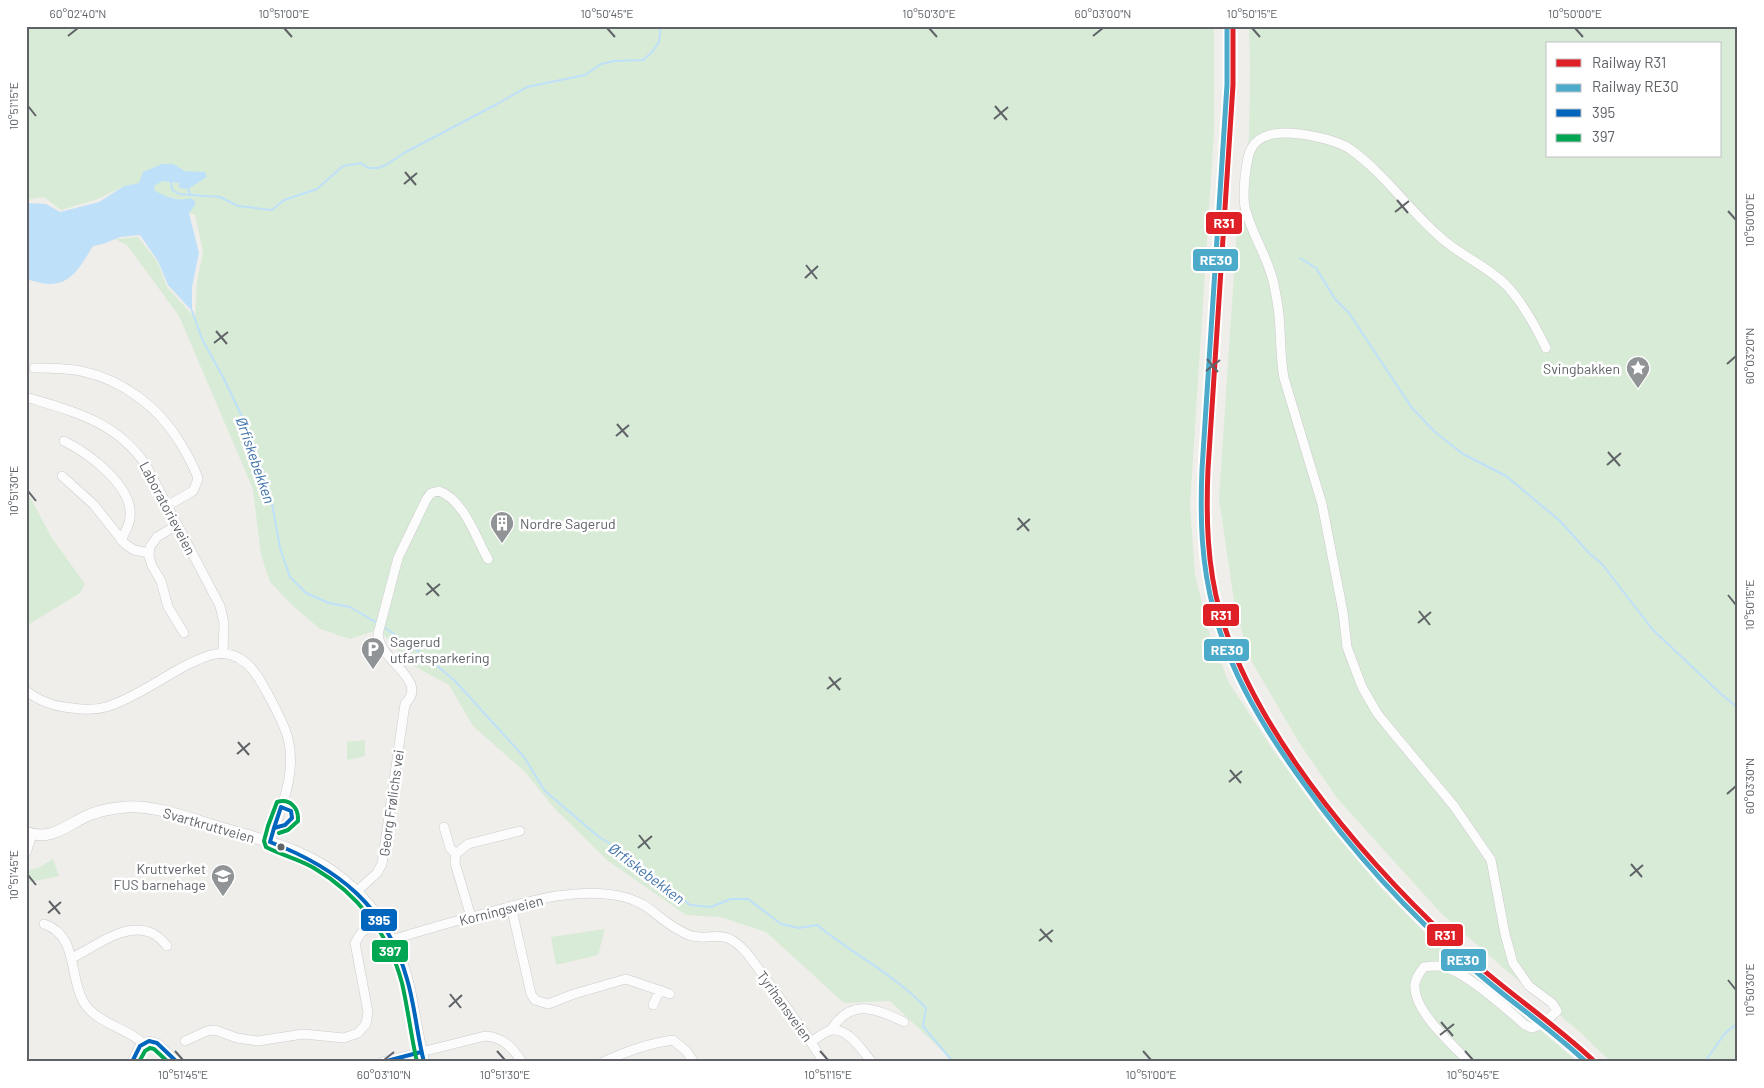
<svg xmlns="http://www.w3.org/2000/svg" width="1764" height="1088" font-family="Barlow,sans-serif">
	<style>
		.green { fill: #d8ebd6; fill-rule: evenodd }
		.water { fill: #bfe0f9 }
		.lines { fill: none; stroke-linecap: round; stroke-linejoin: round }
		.stream { stroke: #bfe0f9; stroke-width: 2 }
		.street-casing { stroke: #cbcccc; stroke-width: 10 }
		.secondary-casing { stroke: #cacacb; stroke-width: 12 }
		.street { stroke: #fdfcfc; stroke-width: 9 }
		.secondary { stroke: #fdfcfc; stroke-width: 11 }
		.bus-1-casing { stroke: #fff; stroke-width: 8 }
		.bus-2-casing { stroke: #fff; stroke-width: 8 }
		.bus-1 { stroke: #0065bd; stroke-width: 4 }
		.bus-2 { stroke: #00a651; stroke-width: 4 }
		.rail-1-casing { stroke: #fff; stroke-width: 9 }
		.rail-2-casing { stroke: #fff; stroke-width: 9 }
		.rail-1 { stroke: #df2027; stroke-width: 5 }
		.rail-2 { stroke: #4caacb; stroke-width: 5 }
		.ticks { fill: none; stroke: #5f6368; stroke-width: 2 }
		.bus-dot { fill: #5f6368; stroke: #fff; stroke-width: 2 }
		.labels { text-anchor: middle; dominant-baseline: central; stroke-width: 5; stroke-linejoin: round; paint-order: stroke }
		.poi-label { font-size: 14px; fill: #5f6368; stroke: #fff; text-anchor: end }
		.street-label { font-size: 14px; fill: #5f6368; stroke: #fff }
		.water-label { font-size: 15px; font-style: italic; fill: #4174aa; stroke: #fff }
		.line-badge { stroke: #fff; stroke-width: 2 }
		.badge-label { font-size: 14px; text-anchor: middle; font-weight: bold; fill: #fff }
		.neatline { fill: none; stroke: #5f6368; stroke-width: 2 }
		.ticks-label { font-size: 12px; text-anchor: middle; fill: #5f6368 }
	</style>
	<rect width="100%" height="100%" fill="#efeeea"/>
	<path class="green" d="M26,26H1214V132L1190,505L1195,574L1208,629L1229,683L1273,750L1327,824L1381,888L1421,929L1578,1062H954L890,1001L844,1003L766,932L720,917L686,915L608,861L555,809L524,771L473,726L449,685L412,665L383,634L374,631L350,639L320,629L294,607L270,582L261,555L253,489L179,316L127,245L115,239L138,237L157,261L167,287L195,318L197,281L203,252L195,215L122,187L98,199L61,210L44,197L26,200Z
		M1249,26H1738V1062H1611L1582,1034L1500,965L1441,913L1382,848L1337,798L1298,741L1248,655L1234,601L1219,499L1237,228L1249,138L1250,68ZM1548,44H1720V156H1548Z
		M26,490L52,538L85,584L80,593L26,626Z
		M365,740V756L347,760V742Z
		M53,859L59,876L26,883V871L38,868Z
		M605,929L598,955L556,965L551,937Z"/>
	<path class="water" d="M162,164H173L185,171L205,172L207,177L188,189L179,188V183L163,181L155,185L154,190C166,197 178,202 191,198L195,201V205L189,213L199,253L192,287V311L168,285L158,261L140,235L120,237L103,244L93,246C82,263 73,284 50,284C43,284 34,281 26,279V203L46,204L60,212L99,202L124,186L139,183L143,172Z"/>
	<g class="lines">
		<path class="stream" d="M171,182L172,190L179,194L220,197L238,206L272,210L284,200L317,189L343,166L361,163L368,168H378L386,165L404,153L497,104L527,87L585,75L601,64L614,61L643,60L652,52L659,42L661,26
			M188,189L190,194
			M1300,258L1316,268L1335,299L1349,313L1412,408L1435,432L1463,454L1506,476L1559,520L1589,553L1602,564L1653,630L1720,693L1738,708
			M192,311L202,339L223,377L249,431L270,492L280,548L290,577L306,593L329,603L350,607L377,623
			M384,627L428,658L455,681L524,757L545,791L599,837L623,851L690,905L711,907L731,899H748L781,924L799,928L817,925C853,954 895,975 926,1008L923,1026L953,1062
			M1704,1062C1716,1049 1722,1031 1738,1024"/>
		<g class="street-casing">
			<path id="street" d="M34,368C50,368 66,368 81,371C123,380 159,407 181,444C187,455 195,467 198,479L193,491L167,506
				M26,397C75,412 118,422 147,467L220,606L224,623L223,654
				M64,441C88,453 134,486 130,518C129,525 125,533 121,540
				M62,476L94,505L125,544L134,550L149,553
				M177,525L157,537L150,547L149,556L152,566L161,581L168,607L184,633
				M26,691C38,700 50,705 64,707C78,709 92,711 106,707C132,699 159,680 183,667C193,662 204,656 215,654C226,652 238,656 246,663C257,672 263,686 270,698C276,710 283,722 287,735C298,772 281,807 270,842
				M444,827L450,848L456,854L455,863L471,917
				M26,853L32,834
				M456,854L468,844L520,831
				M356,892L377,873L382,864L405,704C430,680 379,661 378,634L398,558L426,500L431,493L439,491C464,500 476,538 488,559
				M511,906L531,994L535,1000L548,1004L574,994L626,979L670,994
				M44,924C78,935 69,976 83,1001C95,1023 125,1027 143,1043
				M392,940C423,930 455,921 487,913C530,901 579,886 624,897C649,903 659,920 679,930C685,934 693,937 700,937C711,938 720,934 730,939C744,946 754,963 763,975C784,1003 804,1032 824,1062
				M72,958C95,947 125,921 152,933C158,936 163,941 167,946
				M653,1005L660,990
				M831,1030C851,998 874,1008 904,1022
				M185,1041L207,1031L215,1030L237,1038L258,1041L303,1034L344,1038L358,1033L366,1024L368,1012L355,943L361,933L379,919
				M811,1042C817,1038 825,1031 832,1030C849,1028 862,1051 872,1062
				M132,1062L140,1046L149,1041L157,1043L177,1062
				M382,1062L485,1036C503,1037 513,1048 522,1062
				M603,1062C625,1052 650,1043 673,1040L686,1051L694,1062
				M1469,1062C1452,1044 1412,1010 1415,984C1416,977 1420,972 1424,967C1431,966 1437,965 1444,967C1466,972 1507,1009 1525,1025L1532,1028L1541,1025L1557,1011L1552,1003L1529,986L1513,963L1505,934L1491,860L1454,806L1394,734L1377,713L1362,687L1347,647L1343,612L1322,504L1284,378C1280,357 1281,336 1279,315C1278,305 1276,295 1274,285C1269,258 1251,234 1245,207C1243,197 1244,187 1245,177C1246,169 1247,159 1250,151C1256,137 1271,133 1284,133C1303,133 1335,139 1350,149C1384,173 1408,209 1439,236C1460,256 1488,266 1508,287C1524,305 1536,327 1546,348"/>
		</g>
		<g class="secondary-casing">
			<path id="secondary" d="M26,832C51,842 68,824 89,815C101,810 114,808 126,807C159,805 198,822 229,830C253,837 278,843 301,854C352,876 391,923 406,976C414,1004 416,1034 424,1062"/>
		</g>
		<use href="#street" class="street"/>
		<use href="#secondary" class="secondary"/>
		<g class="bus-1-casing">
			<path id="bus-1" d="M281,807L291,811L292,818L285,825L274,828Z
				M274,828L270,842C338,868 387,907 407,979C415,1006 417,1035 424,1062
				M132,1062L140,1046L149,1041L157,1043L177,1062
				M383,1062L421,1052"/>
		</g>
		<g class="bus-2-casing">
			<path id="bus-2" d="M268,826L264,841L266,847C281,855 299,859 314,868C358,894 389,934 402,983C408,1009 411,1036 417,1062
				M268,826L277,802C290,798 299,808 298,821L288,830L279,833
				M139,1062L145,1051L150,1048L154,1049L168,1062"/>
		</g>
		<use href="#bus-1" class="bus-1"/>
		<use href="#bus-2" class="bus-2"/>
		<g class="rail-1-casing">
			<path id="rail-1" d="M1233,26V85L1208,469C1206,517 1207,565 1220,612C1256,739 1377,876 1475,963C1514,997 1557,1026 1595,1062"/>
		</g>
		<g class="rail-2-casing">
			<path id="rail-2" d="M1227,26V85L1202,469C1200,517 1201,564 1214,611C1230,673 1265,730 1302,781C1351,850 1408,913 1472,968C1509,1001 1550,1028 1586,1062"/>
		</g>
		<use href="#rail-1" class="rail-1"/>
		<use href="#rail-2" class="rail-2"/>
	</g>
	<path class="ticks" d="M284,28L292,37M607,28L615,37M929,28L937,37M1252,28L1260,37M1575,28L1583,37M68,36L78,28M1093,36L1103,28M28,106L36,116M995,106L1007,120M994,119L1008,107M405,172L416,185M404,184L417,173M1397,200L1408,213M1728,211L1736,220M1395,212L1409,201M806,265L817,279M805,278L818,266M216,331L227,344M214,343L228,332M1207,359L1218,372M1727,364L1736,356M1206,371L1220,360M617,424L628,437M616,436L629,425M1608,452L1620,466M1607,465L1621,453M28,491L36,501M1018,518L1029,531M1017,530L1030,519M427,583L439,596M426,595L440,584M1728,595L1736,605M1419,611L1430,625M1418,623L1431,612M829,677L840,690M827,689L841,678M238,742L249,755M237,754L250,743M1230,770L1241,783M1229,782L1242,771M1727,794L1736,786M639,835L650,849M638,848L652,836M1631,864L1642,877M28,875L36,885M1630,876L1643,865M49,901L60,914M48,913L61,902M1040,929L1052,942M1039,941L1053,930M1728,980L1736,990M450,994L461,1008M449,1007L462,995M1441,1022L1453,1036M1440,1035L1454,1024M175,1051L183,1060M497,1051L505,1060M820,1051L828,1060M1143,1051L1151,1060M1465,1051L1473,1060M384,1060L394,1052"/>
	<defs>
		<g id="sight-pin" transform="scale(1.25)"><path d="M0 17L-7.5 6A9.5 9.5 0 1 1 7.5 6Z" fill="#919496" stroke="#fff"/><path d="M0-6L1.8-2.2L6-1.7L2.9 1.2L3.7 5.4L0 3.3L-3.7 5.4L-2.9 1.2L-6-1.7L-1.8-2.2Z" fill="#fff"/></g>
		<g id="building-pin" transform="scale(1.25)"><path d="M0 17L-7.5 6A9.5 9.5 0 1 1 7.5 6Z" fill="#919496" stroke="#fff"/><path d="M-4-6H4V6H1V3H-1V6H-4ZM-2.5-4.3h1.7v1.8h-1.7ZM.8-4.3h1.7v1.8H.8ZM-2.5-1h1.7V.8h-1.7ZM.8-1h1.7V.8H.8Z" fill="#fff"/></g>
		<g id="parking-pin" transform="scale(1.25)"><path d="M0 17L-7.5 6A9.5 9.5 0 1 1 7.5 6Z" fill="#919496" stroke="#fff"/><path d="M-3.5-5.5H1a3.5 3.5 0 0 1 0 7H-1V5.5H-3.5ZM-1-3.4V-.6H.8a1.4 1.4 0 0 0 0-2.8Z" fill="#fff"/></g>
		<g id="school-pin" transform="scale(1.25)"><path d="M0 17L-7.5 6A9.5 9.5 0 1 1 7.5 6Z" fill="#919496" stroke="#fff"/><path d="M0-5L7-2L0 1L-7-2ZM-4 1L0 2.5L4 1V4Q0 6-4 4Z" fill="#fff"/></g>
	</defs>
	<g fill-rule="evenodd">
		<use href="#sight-pin" x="1638" y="368"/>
		<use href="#building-pin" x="502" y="523"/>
		<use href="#parking-pin" x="373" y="649"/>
		<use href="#school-pin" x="223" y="876"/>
	</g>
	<circle class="bus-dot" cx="281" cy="847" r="4.5"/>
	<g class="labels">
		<g class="poi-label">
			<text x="1620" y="368">Svingbakken</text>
			<text x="520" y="523" text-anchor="start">Nordre Sagerud</text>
			<text x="390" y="641" text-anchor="start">Sagerud<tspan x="390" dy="16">utfartsparkering</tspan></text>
			<text x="206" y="868">Kruttverket<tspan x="206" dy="16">FUS barnehage</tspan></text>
		</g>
		<g class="street-label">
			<text transform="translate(168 508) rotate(62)">Laboratorieveien</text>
			<text transform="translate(391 803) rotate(-82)">Georg Frølichs vei</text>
			<text transform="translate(209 825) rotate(16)">Svartkruttveien</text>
			<text transform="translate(501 910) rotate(-14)">Korningsveien</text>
			<text transform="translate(785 1006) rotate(54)">Tyrihansveien</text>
		</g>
		<g class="water-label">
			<text transform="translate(256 460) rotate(71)">Ørfiskebekken</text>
			<text transform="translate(647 873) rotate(37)">Ørfiskebekken</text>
		</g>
	</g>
	<g class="line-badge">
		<rect x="1205" y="211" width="38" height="24" rx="5" fill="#df2027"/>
		<rect x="1192" y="248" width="47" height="24" rx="5" fill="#4caacb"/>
		<rect x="1202" y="603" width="38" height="24" rx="5" fill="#df2027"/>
		<rect x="1203" y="638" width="47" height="24" rx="5" fill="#4caacb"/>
		<rect x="360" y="908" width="38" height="24" rx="5" fill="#0065bd"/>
		<rect x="1426" y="923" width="38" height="24" rx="5" fill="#df2027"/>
		<rect x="371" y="939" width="38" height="24" rx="5" fill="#00a651"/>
		<rect x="1440" y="948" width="47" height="24" rx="5" fill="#4caacb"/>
	</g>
	<g class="badge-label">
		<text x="1224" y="228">R31</text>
		<text x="1216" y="265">RE30</text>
		<text x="1221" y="620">R31</text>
		<text x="1227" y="655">RE30</text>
		<text x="379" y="925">395</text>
		<text x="1445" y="940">R31</text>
		<text x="390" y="956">397</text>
		<text x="1463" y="965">RE30</text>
	</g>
	<rect width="1764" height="1088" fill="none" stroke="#ffffff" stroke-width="55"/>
	<rect x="1546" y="42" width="175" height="115" fill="#ffffff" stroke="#bfc1c3"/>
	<rect x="1556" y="59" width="25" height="8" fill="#df2027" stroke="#bfc1c3"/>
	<text x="1592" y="68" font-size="15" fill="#5f6368">Railway R31</text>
	<rect x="1556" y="84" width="25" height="8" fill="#4caacb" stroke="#bfc1c3"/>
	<text x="1592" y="92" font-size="15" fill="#5f6368">Railway RE30</text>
	<rect x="1556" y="109" width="25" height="8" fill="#0065bd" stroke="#bfc1c3"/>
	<text x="1592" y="118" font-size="15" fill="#5f6368">395</text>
	<rect x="1556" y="134" width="25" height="8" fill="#00a651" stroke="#bfc1c3"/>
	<text x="1592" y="142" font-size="15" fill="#5f6368">397</text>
	<rect x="28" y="28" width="1708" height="1032" class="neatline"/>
	<g class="ticks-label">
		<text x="78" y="18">60°02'40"N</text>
		<text x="284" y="18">10°51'00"E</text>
		<text x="607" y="18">10°50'45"E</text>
		<text x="929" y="18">10°50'30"E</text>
		<text x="1103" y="18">60°03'00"N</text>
		<text x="1252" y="18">10°50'15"E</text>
		<text x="1575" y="18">10°50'00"E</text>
		<text transform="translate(14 106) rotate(-90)" y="4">10°51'15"E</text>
		<text transform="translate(1750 220) rotate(-90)" y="4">10°50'00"E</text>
		<text transform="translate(1750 356) rotate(-90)" y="4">60°03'20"N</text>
		<text transform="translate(14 491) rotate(-90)" y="4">10°51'30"E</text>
		<text transform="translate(1750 605) rotate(-90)" y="4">10°50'15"E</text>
		<text transform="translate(1750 786) rotate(-90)" y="4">60°03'30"N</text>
		<text transform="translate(14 875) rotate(-90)" y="4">10°51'45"E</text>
		<text transform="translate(1750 990) rotate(-90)" y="4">10°50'30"E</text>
		<text x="183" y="1079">10°51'45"E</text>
		<text x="384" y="1079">60°03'10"N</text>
		<text x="505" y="1079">10°51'30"E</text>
		<text x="828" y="1079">10°51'15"E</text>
		<text x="1151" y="1079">10°51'00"E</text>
		<text x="1473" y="1079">10°50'45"E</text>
	</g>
</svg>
